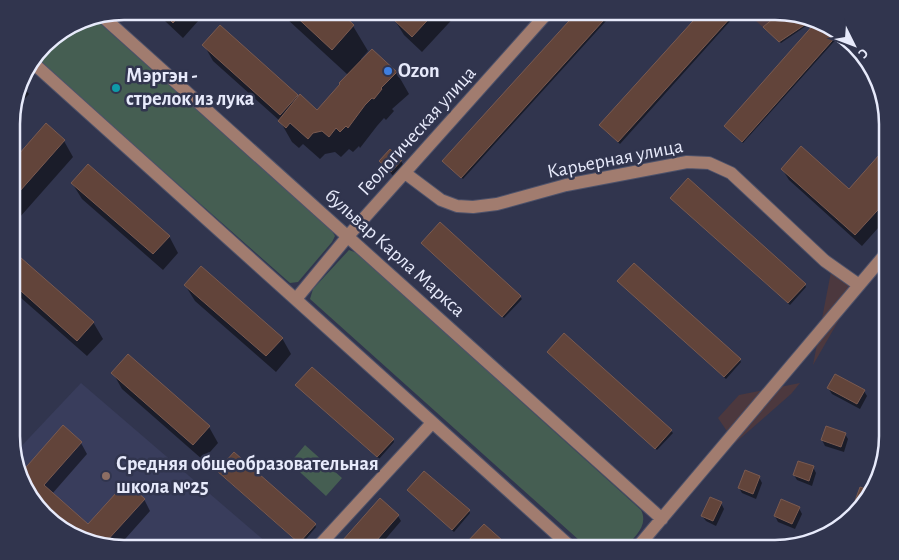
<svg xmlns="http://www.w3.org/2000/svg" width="899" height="560" font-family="'Alegreya Sans',sans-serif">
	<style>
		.industrial { fill: #4c383e }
		.built { fill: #393d5c }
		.green { fill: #455e52 }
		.shadow { fill: #0007 }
		.building { fill: #62443a; stroke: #7a5a50 }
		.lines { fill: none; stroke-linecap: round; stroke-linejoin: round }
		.minor-casing { stroke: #4e526a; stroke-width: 14 }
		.minor { stroke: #a17c6f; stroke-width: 12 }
		.shop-dot { fill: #3f7fe0; stroke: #31354e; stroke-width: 2 }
		.culture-dot { fill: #0f9aa8; stroke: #31354e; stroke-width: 2 }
		.education-dot { fill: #8d6e63; stroke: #31354e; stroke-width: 2 }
		.labels { text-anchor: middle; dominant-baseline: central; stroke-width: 5; stroke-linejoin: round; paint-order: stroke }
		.poi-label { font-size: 20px; font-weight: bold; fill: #e7eafb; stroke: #31354e; text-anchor: start }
		.street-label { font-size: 20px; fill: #e7eafb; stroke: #31354e }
		.rim { fill: none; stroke: #e7eafb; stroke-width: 2.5 }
	</style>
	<rect width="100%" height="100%" fill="#31354e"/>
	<path class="industrial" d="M745,11H775L809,22L779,42Z
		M831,272L859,285L813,365Z
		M800,383L791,394L735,443L718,418L739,395Z"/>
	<path class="built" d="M81,383L274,549H124L62,530L30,498L14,454Z"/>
	<path class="green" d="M93,17L332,231L335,236L332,242L298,282L290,283L35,58C51,40 68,22 93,17Z
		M349,250L357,253L641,510C649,526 634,537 624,549H589L310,299L313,289Z
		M305,445L342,478L326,496L290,463Z"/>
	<path class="shadow" d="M159,11H207L183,38L165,21Z
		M282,11H337L353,26L368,51L361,59L362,61L372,51L397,73L409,94L392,109L394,111L386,120L384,118L377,126L360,148L359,146L353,152L349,149L341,157L335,152L325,154L320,159L303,144L299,148L292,142L280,121L213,61L204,45L220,27L298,98L317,112L348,75L287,19Z
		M402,11H460L422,52L404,35L394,19Z
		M579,11H615L463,179L445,163Z
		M745,11H755L750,15Z
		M781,13L812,22L781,43L766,30L773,19Z
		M731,17L732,19L620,144L602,128L601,126Z
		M838,34L839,36L743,143L727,128L725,126Z
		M44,46L47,51L39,60L35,58Z
		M20,83L29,94L12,113V110Z
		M64,141L73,157L12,226V164Z
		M887,148V218L862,246L789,180L782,169L849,191Z
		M401,161L404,166L394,177L381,162Z
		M72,183L169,236L178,253L163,270L82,199Z
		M673,200L805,285L806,287L790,305Z
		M440,224L520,297L522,299L504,318L424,246Z
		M12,252L93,322L103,339L87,356L12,290Z
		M618,281L740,360L741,362L726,379Z
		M185,285L282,338L291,354L276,372L195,301Z
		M549,354L671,431L673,433L657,450Z
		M113,373L209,427L218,443L203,460L122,389Z
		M297,386L393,439L394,442L379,459Z
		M12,387L19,399L12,407Z
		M828,388L864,391L867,396L860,409L832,394Z
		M63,427L81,443L87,454L52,494L88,526L144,499L150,511L118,547L62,530L30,498L21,474Z
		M845,434L848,439L844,452L825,446L822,440Z
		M234,454L315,525L316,527L301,545L220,474L219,471Z
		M813,467L816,473L812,486L797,480L794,475Z
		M759,477L762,483L756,499L742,493L739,488Z
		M861,488L871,492L869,498L860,507L856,501Z
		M408,490L469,511L470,513L454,532Z
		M721,503L724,509L716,526L706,521L702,516Z
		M799,508L802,514L795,529L778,522L775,516Z
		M398,516L401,521L377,549H337Z"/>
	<path class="building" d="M161,11H183L173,23Z
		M290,11H339L354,25L332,50Z
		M400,11H436L412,37L393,19Z
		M578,11H612L461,178L442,161Z
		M702,11H726L732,16L618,142L599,125Z
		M780,13L809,22L779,42L763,27Z
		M815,23L835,29L839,33L742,142L724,126Z
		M220,25L298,95L280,115L202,45Z
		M372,49L397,72L381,88L382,89L374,99L372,98L365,105L348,128L346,126L340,132L336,128L329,137L322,131L313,133L308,139L290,123L286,128L278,121L300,94L317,110L340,84L339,83Z
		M21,81L25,85L17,94Z
		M46,123L65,140L12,200V162Z
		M801,146L849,189L887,146V200L855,235L781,169Z
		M390,149L402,160L391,172L379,161Z
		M88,164L170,236L153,254L71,183Z
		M688,178L806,284L788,303L670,198Z
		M440,222L521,296L502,317L421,243Z
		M12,250L94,322L77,341L12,283Z
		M634,263L741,359L724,377L617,281Z
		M201,266L283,338L266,356L184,285Z
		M564,333L672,430L655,449L547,352Z
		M128,354L210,426L193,445L111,373Z
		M312,367L394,439L377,457L295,385Z
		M835,374L865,390L857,404L827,388Z
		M63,425L82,442L44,485L88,524L126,482L145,499L105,543L62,530L30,498L21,473Z
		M826,426L846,433L841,447L821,440Z
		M234,452L316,524L299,543L217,471Z
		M798,461L814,466L809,481L793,475Z
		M745,470L760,476L753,494L738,488Z
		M424,471L470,510L452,530L407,490Z
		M860,487L871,491L869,498L863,504L855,501Z
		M710,497L722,502L713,521L701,516Z
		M380,498L399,515L369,549H335Z
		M781,499L800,507L792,524L774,516Z
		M484,524L512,549H474L467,542Z
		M199,542L206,549H193Z"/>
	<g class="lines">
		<g class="minor-casing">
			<path id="minor" d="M102,16L662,519
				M32,62L573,549
				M405,173L441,200L457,206L473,207L497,204L566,185L687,162L709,163L731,173L825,261L859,285
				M296,299L348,236L549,11
				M316,549L432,423
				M636,549L888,251"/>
		</g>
		<use href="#minor" class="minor"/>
	</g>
	<circle class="shop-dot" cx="388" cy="71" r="5"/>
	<circle class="culture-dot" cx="116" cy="88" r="5"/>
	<circle class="education-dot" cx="106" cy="476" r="5"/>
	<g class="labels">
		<g class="poi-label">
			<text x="398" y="71">Ozon</text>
			<text x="126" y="76">Мэргэн -<tspan x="126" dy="23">стрелок из лука</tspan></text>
			<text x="116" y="464">Средняя общеобразовательная<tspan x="116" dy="23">школа №25</tspan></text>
		</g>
		<g class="street-label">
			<text transform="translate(417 131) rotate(-48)">Геологическая улица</text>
			<text transform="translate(615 159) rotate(-11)">Карьерная улица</text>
			<text transform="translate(395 253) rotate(42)">бульвар Карла Маркса</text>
		</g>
	</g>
	<path d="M0 0H899V560H0ZM124 20H775A104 104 0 0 1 879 124V436A104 104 0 0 1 775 540H124A104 104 0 0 1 20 436V124A104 104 0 0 1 124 20Z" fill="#31354e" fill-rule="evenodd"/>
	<path class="rim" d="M124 20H775A104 104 0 0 1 879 124V436A104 104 0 0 1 775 540H124A104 104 0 0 1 20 436V124A104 104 0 0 1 124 20Z"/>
	<g transform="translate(854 45) rotate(132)" stroke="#31354e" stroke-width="4" paint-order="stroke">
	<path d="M0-4L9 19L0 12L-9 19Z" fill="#e7eafb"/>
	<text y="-8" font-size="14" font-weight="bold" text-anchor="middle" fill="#e7eafb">С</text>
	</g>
</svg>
